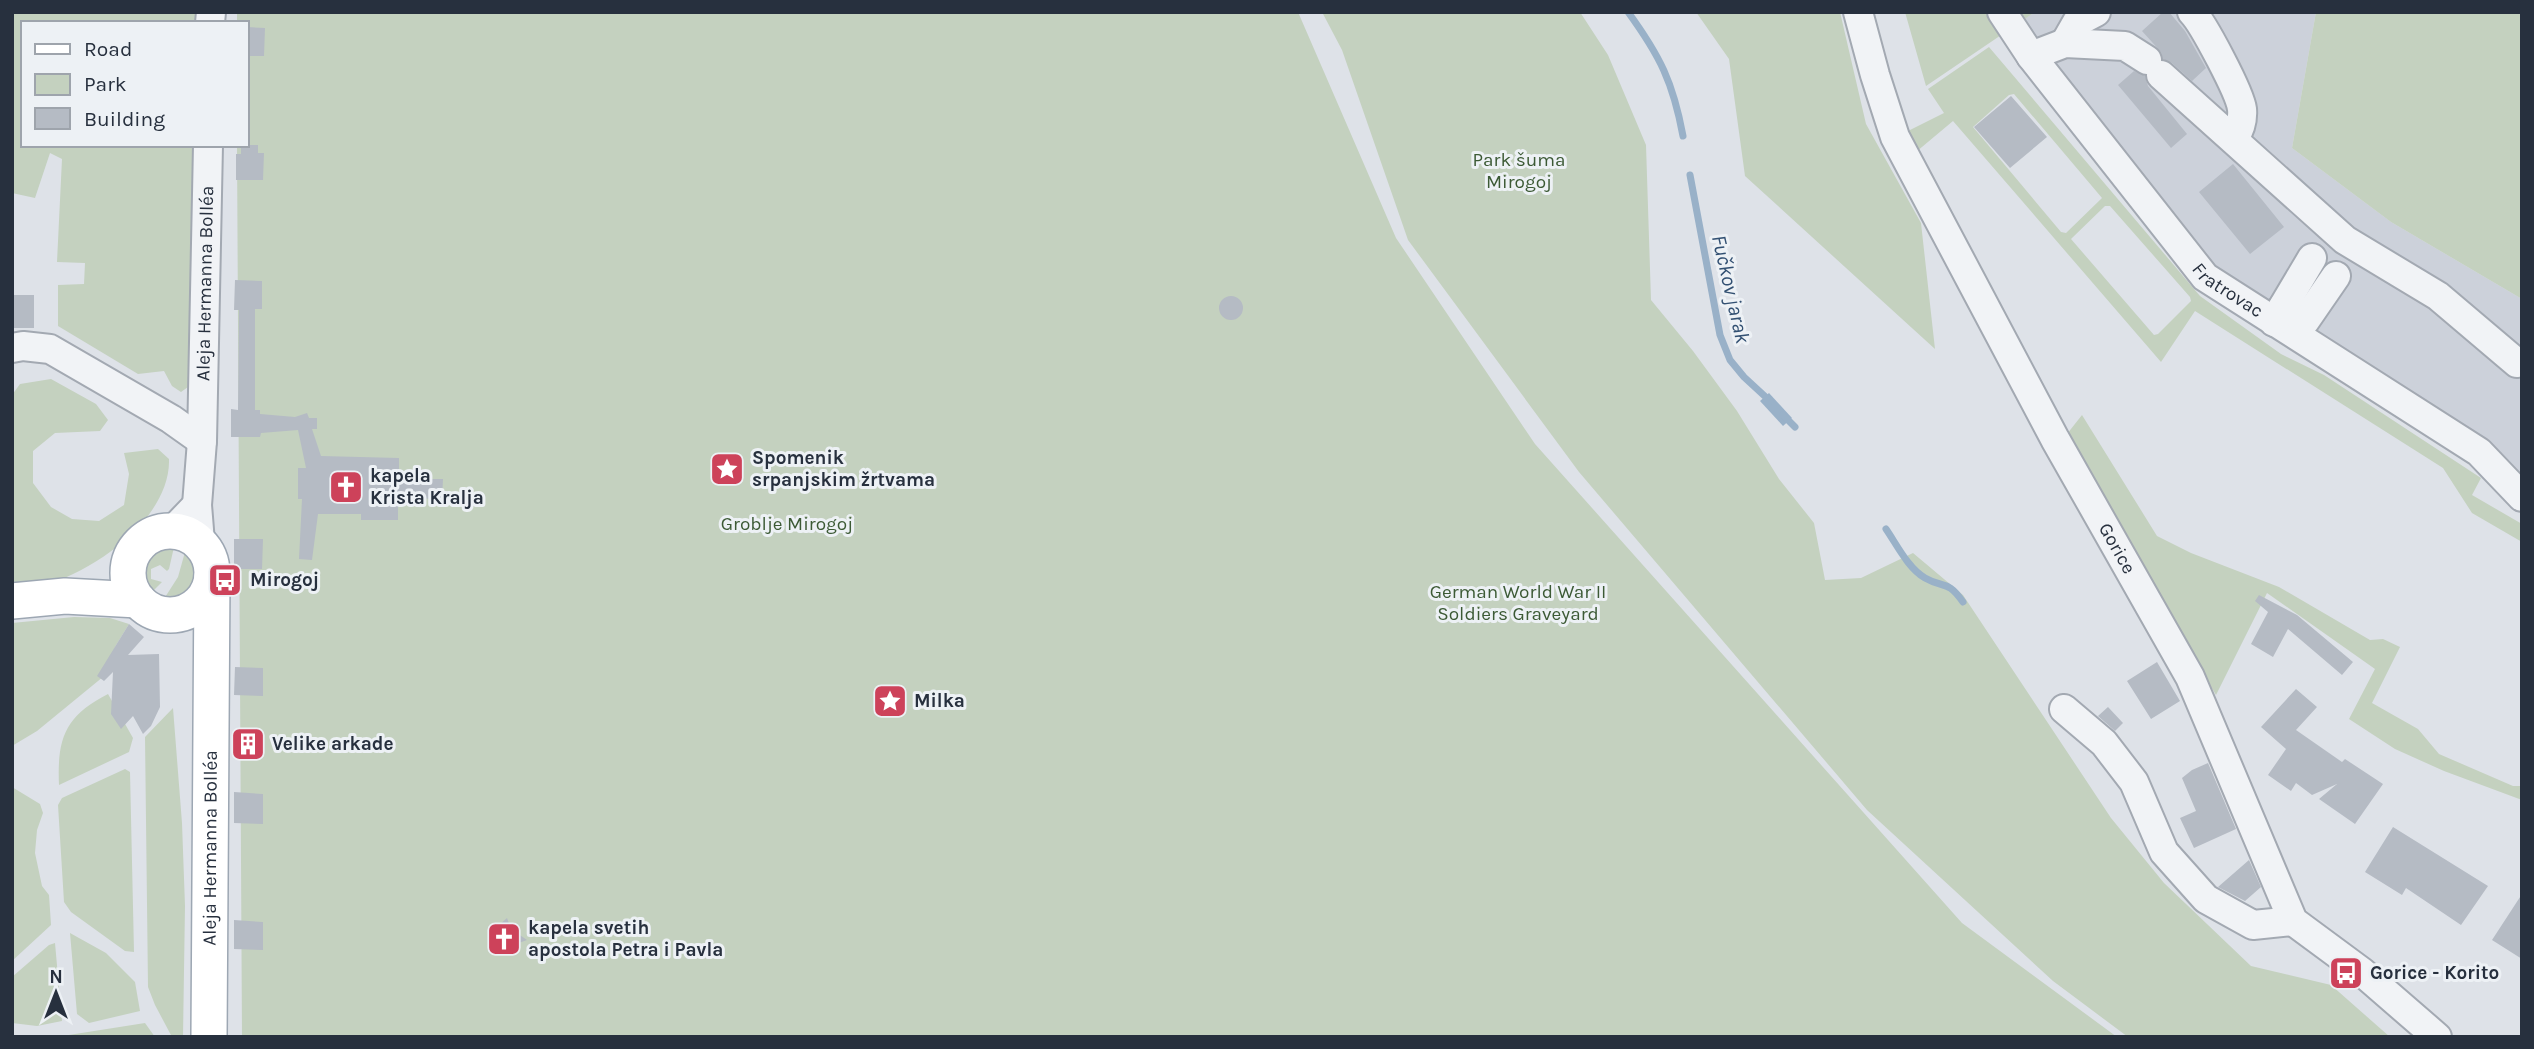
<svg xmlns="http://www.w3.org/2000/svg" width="2534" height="1049" font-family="Karla,sans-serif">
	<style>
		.built { fill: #ccd1da }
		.green { fill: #c4d1bf; fill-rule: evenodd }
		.water { fill: #99b1c8 }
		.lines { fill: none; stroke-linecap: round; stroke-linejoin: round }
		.stream { stroke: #99b1c8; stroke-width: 7 }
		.building { fill: #b5bbc4 }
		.minor-casing { stroke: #a3a9b2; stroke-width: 32 }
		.major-casing { stroke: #9da7b3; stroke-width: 38 }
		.minor { stroke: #f1f3f6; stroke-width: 28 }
		.major { stroke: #fff; stroke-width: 35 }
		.labels { text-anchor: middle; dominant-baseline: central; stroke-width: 6; stroke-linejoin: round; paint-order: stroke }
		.park-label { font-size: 19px; fill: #3c5a35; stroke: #edf1f5 }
		.street-label { font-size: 19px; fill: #27303e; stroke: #edf1f5 }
		.poi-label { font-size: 19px; font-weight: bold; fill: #27303e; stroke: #edf1f5; text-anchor: start }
		.water-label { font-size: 21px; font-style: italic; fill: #325072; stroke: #edf1f5 }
	</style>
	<rect width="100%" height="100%" fill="#dee2e8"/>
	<path class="built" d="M2035,12H2316L2292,148L2391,222L2522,299V484L2213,272L2105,131L2023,20Z"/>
	<path class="green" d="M12,12H195V23H23V145H194L193,377L188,387L181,392L172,386L164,371L138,374L58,326V285L84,284L85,263L57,262L62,159L50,153L35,198L12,193Z
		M237,12H1298L1396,238L1535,444L1962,923L2117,1037H242L237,145H247V23H237Z
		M1322,12H1580L1608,55L1646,145L1651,300L1693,351L1737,411L1779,479L1814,523L1825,580L1861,578L1913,553L1963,595L2111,818L2164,883L2251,966L2331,985L2390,1037H2128L2053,981L1867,810L1579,472L1408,240L1342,50Z
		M1696,12H1840L1866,124L1921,223L1935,349L1745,176L1729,59Z
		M1905,12H2035L1926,86Z
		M2316,12H2522V299L2391,222L2292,148Z
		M1989,47L2200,296L2281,354L2324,375L2481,478L2472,495L2522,524V542L2472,513L2443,468L2195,311L2161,362L1953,121L1916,152L1906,132L1944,113L1928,89ZM2014,94L2102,198L2066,233L2061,232L1973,127L2009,95ZM2105,206H2110L2190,297L2191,301L2158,334L2154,335L2071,239Z
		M51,379L96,404L108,420L100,431L55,433L33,451V483L51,507L72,519L99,521L124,505L129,474L124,453L158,449L169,459C171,517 96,571 44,585C35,588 23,587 12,587V395L20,384Z
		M2082,415L2157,536L2191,553L2279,587L2370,640L2383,639L2400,647L2372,703L2418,729L2439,754L2513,786H2522V800L2444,771L2395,749L2349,719L2375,669L2267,593L2216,695L2129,549L2067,434Z
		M170,545L174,547L169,569L167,571L160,565L151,569V579L162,582L152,592L143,584L142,568L152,551Z
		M189,550C203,561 200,573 198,589L178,604L162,602L178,577L185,552Z
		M74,617L110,618L129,624L115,647L109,672L37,731L12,746V623Z
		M108,694L133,738L129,752L59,785C57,738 65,716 108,694Z
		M173,708L182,823L185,906L183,1037H172L155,1005L148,987L145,737Z
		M125,769L130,772L134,952L125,951L71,912L64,902L58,805L62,798Z
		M12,787L40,804L43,813L37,830L35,853L42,886L49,895L51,925L12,961Z
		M70,933L106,953L135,982L140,1011L89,1023L77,1014Z
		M55,943L62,1021L37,1026L12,1023V977L49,945Z
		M145,1023L155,1037H56Z"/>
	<path class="water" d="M1769,393L1792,418L1783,426L1760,401Z"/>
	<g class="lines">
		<path class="stream" d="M1628,12C1660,56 1673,82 1683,136
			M1690,175L1720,335L1730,360L1744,377L1770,401
			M1783,415L1795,427
			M1886,529C1897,545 1908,568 1925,578C1944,589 1947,579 1963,602"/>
	</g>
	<path class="building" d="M2163,12H2169L2185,31L2206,68L2192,81L2172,63L2163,59L2161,52L2142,31Z
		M247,27L265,28L264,56H247Z
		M2134,71L2145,76L2148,86L2187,134L2171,148L2118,85Z
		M2011,96L2047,137L2010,168L1974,127Z
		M241,145H258V153H264L263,180H236V154H241Z
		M2233,164L2284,227L2250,254L2199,192Z
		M235,280L262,281V309H255V410H260V414L295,417L307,413L309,418H317V429H312L321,456L399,458V479H443L442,499L398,498V520H361V514H318L312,560L299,559L302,499H298V468H306L298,430L261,433L260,437H231V409L238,410L239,310H234Z
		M12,295H34V328H12Z
		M1219 308a12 12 0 1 1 24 0a12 12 0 1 1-24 0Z
		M234,539H263L262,569H234Z
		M2259,595L2297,615L2353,662L2342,675L2288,629L2273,657L2251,644L2268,612L2255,601Z
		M129,624L144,637L128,655L159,654L160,707L151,726L143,734L133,716L121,729L111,714L113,672L104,681L97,676Z
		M2157,662L2180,701L2151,719L2127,681Z
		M235,667L263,668V696L234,695Z
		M2296,689L2317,707L2296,730L2342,762L2345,759L2383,784L2355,824L2319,799L2337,784L2312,795L2296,783L2291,791L2268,775L2286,749L2261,727Z
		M2108,707L2123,723L2115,731L2098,716Z
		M2208,763L2236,829L2194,848L2180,818L2196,811L2182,778L2192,770Z
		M234,792L263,794V824L234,823Z
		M2393,827L2488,886L2461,925L2406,888L2402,895L2365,872Z
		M2249,860L2261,887L2245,901L2218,887Z
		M2522,894V959L2492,940Z
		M507,918L511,929L527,940L513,945L510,952L502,953L489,943V934Z
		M234,920L263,922V950L234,949Z"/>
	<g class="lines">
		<g class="minor-casing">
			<g id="minor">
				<path id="s1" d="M1858,12L1875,75L1895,137L2055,439L2190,677L2293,921L2362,972L2437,1037"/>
				<path id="s2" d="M2002,12L2031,56L2205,277L2479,452L2522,497"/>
				<path d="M2192,12C2203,23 2240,93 2242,109C2243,120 2240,130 2234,139"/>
				<path d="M210,23L211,12"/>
				<path d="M2065,43L2077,22L2096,12"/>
				<path d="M2031,56L2065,43L2125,46L2147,60"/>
				<path d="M2161,75L2345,240L2438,296L2517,363"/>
				<path d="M2283,307L2305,321L2336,276"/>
				<path d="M2274,322L2312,258"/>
				<path d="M12,348L23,346L50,349L171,419L202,441"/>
				<path d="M172,531L197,505"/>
				<path id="s3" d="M200,542L197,505L202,441L208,145"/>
				<path d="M2064,709L2104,743L2134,782L2164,852L2206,899L2253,925L2293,921"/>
			</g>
		</g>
		<g class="major-casing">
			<g id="major">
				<circle cx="170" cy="573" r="42"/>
				<path d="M12,601L65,596L138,600"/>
				<path id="s4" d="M209,1037L212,576"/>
			</g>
		</g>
		<use href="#minor" class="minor"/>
		<use href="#major" class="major"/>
	</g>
	<defs>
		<g id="sight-square" transform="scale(1.75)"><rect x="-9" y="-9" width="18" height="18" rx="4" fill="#cd425a" stroke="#edf1f5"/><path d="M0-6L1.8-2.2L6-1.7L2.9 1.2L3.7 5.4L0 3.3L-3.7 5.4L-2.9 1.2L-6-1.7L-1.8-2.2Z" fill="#fff"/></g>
		<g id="church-square" transform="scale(1.75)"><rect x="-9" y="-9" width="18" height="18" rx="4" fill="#cd425a" stroke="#edf1f5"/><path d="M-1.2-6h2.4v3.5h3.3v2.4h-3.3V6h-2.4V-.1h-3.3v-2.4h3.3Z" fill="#fff"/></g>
		<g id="bus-square" transform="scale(1.75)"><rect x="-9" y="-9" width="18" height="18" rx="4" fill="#cd425a" stroke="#edf1f5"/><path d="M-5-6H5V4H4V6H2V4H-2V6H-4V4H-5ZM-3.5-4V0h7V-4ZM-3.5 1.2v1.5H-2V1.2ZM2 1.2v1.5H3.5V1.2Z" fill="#fff"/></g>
		<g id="building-square" transform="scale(1.75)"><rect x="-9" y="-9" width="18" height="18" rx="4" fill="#cd425a" stroke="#edf1f5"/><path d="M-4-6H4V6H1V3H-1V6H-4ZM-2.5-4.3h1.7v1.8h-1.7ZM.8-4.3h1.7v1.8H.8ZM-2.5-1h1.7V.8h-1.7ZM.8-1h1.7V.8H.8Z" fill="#fff"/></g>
	</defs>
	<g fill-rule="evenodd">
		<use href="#sight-square" x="727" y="469"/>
		<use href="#church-square" x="346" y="487"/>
		<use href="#bus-square" x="225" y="580"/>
		<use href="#sight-square" x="890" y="701"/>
		<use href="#building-square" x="248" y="744"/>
		<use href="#church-square" x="504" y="939"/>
		<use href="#bus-square" x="2346" y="973"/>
	</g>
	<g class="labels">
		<g class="park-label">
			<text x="1519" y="160">Park šuma<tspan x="1519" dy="22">Mirogoj</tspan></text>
			<text x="787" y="524">Groblje Mirogoj</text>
			<text x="1518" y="592">German World War II<tspan x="1518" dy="22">Soldiers Graveyard</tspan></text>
		</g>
		<g class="street-label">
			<text stroke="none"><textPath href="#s3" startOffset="259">Aleja Hermanna Bolléa</textPath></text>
			<text stroke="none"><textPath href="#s2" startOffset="360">Fratrovac</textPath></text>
			<text stroke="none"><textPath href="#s1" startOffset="598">Gorice</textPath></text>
			<text stroke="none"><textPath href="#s4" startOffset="189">Aleja Hermanna Bolléa</textPath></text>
		</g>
		<g class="poi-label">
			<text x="752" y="458">Spomenik<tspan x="752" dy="22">srpanjskim žrtvama</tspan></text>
			<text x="370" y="476">kapela<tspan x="370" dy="22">Krista Kralja</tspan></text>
			<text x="250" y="580">Mirogoj</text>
			<text x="914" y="701">Milka</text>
			<text x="272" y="744">Velike arkade</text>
			<text x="528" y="928">kapela svetih<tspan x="528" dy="22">apostola Petra i Pavla</tspan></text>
			<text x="2370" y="973">Gorice - Korito</text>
		</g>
		<g class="water-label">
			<text transform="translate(1731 289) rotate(77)">Fučkov jarak</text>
		</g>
	</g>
	<rect width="2534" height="1049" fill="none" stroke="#27303e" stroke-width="28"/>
	<rect x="21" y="21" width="228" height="126" fill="#edf1f5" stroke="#9ea4ac" stroke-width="2"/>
	<rect x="35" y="44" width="35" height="10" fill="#ffffff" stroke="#9ea4ac" stroke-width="2"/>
	<text x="84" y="56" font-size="21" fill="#27303e">Road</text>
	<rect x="35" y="74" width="35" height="21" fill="#c4d1bf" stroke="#9ea4ac" stroke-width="2"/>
	<text x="84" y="91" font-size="21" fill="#27303e">Park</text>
	<rect x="35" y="108" width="35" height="21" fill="#b5bbc4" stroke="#9ea4ac" stroke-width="2"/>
	<text x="84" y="126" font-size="21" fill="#27303e">Building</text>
	<g transform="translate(56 993)" stroke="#edf1f5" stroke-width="5" paint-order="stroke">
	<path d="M0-5L12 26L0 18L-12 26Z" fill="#27303e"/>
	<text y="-10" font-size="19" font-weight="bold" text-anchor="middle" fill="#27303e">N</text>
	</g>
</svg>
